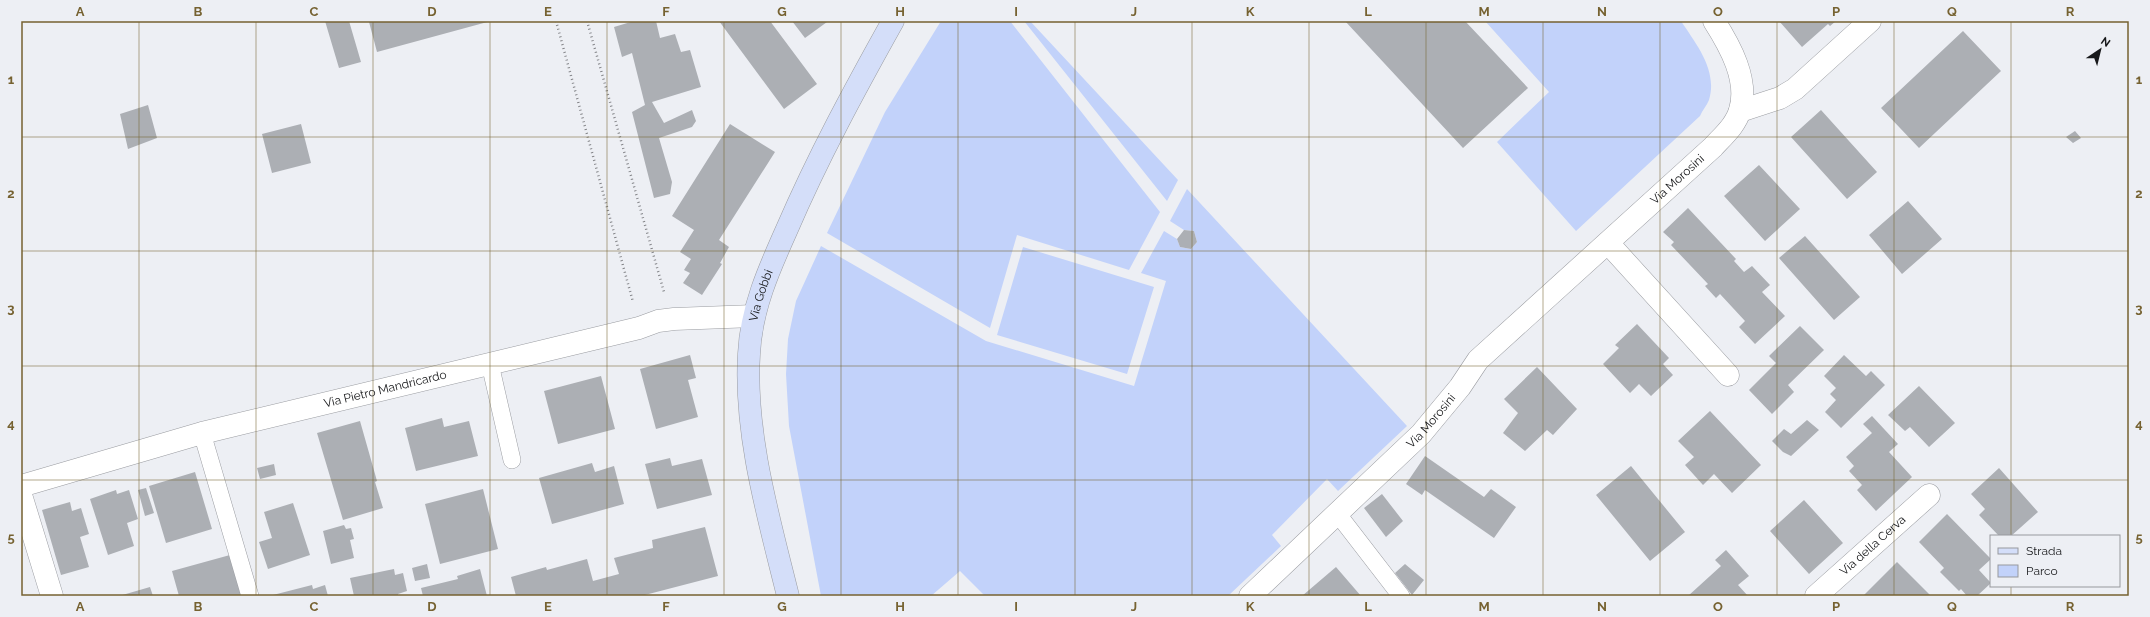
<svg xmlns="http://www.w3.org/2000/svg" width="2150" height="617" font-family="Raleway,sans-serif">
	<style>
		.green { fill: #c2d2fa }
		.building { fill: #acafb4 }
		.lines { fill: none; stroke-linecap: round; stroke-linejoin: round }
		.lane-casing { stroke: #9a9ca1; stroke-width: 18 }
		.street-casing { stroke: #9a9ca1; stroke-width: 23 }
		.secondary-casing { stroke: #9a9ca1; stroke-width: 23 }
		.path { stroke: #86878b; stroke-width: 2.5; stroke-dasharray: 1 3; stroke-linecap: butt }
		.lane { stroke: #fff; stroke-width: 17 }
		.street { stroke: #fff; stroke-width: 22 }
		.secondary { stroke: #d4def9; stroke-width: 22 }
		.grid { fill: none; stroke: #766231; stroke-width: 1; stroke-opacity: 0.55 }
		.labels { text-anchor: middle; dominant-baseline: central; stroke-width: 3; stroke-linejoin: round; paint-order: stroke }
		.street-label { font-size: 12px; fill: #17181a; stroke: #edeff4 }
		.neatline { fill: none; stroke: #766231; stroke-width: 1.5 }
		.grid-label { font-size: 13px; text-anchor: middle; font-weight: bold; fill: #766231 }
	</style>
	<rect width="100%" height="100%" fill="#edeff4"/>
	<path class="green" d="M941,21H1010L1160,212L1129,270L1017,235L990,328L827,233L885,112Z
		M1024,21H1030L1178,180L1167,201Z
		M1485,21H1681C1696,44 1718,70 1709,100C1707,105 1702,111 1700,116L1576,231L1497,142L1549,92Z
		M1187,189L1407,426L1338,491L1327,479L1272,535L1281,546L1228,596H985L960,571L931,596H821L789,426L786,374L788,339L796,301L821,246L986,341L1134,386L1166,281L1141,273L1164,231L1177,239L1180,247L1191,249L1197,242L1194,231L1184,230L1170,221Z
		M1023,247L1154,287L1127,374L997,335Z"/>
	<path class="building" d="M325,21H349L361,62L339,68Z
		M372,21H491L377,52L369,22Z
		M634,21H656L660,38L675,34L681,52L690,50L701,87L652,102L664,123L692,110L696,121L692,127L659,138L672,182L670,194L654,198L632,112L645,105L632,53L622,57L614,27Z
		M719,21H770L817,84L784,109Z
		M792,21H826L827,22L805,38Z
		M1345,21H1465L1528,88L1463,148Z
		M1779,21H1836L1830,26L1828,24L1802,47Z
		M1963,31L2001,71L1919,148L1881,108Z
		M148,105L157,138L128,149L120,114Z
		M1821,110L1877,172L1847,199L1791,137Z
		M301,124L311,163L272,173L262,134Z
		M730,124L775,152L719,240L729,247L720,263L722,264L702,295L683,283L690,273L684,270L691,259L680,252L694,230L672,216Z
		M2075,131L2081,138L2073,143L2066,137Z
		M1759,165L1800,209L1765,241L1724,196Z
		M1908,201L1942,239L1902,274L1869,235Z
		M1688,208L1736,259L1734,261L1744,272L1752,266L1770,285L1762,292L1785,316L1755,344L1739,327L1745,321L1720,294L1716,298L1705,286L1708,284L1671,245L1674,242L1663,232Z
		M1184,230L1194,231L1197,242L1191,249L1180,247L1177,239Z
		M1805,236L1860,297L1834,320L1779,258Z
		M1637,324L1669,358L1663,364L1673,375L1651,396L1639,384L1630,393L1603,364L1619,348L1615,345Z
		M1800,326L1824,350L1788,385L1794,392L1772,414L1749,390L1776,363L1769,356Z
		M690,355L696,378L688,380L698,417L656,429L640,369Z
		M1844,355L1866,376L1871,371L1885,385L1841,428L1825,412L1836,400L1830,394L1836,388L1824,376Z
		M1537,367L1577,409L1553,435L1547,430L1525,451L1503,433L1518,413L1504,399Z
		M601,376L615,429L558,444L544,391Z
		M1919,386L1955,423L1929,447L1910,427L1905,431L1888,415Z
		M1710,411L1761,465L1732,493L1714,474L1703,485L1685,465L1694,457L1678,441Z
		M1872,416L1898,444L1889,452L1912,477L1876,511L1857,490L1862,485L1849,471L1854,466L1846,457L1872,433L1863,424Z
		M442,418L444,427L469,421L478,456L416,471L405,428Z
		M1807,420L1819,430L1791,456L1783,452L1772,441L1784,429L1791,434Z
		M360,421L377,481L375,482L383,508L343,520L317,433Z
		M1425,456L1484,497L1491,489L1516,507L1494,538L1425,490L1422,495L1406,484Z
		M670,458L672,466L702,459L712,495L657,509L645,464Z
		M592,463L595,472L614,466L624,504L552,524L539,478Z
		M274,464L276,475L260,479L257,468Z
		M1631,466L1685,532L1650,561L1596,495Z
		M1999,468L2038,512L2011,536H1999L1979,515L1985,509L1971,494Z
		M195,472L212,529L166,543L149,486Z
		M146,488L154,513L145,516L138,490Z
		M483,489L498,549L440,564L425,504Z
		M116,490L117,494L129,490L138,519L127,523L134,546L108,555L90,499Z
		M1382,494L1403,521L1386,537L1364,508Z
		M1804,500L1843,543L1809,574L1770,531Z
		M70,502L72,511L81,508L89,534L80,537L89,567L61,575L42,510Z
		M293,503L310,555L268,569L259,542L272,538L264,512Z
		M1947,514L1991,559L1979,570L1991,583L1977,596H1967L1961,589L1959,591L1940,572L1944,568L1919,542Z
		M344,525L346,529L351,528L354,539L350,540L354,558L331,564L323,531Z
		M705,527L718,576L641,596H516L511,577L546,567L547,570L587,559L593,581L619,574L614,558L653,548L652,540Z
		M1726,550L1749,576L1738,585L1748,596H1688L1721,566L1715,560Z
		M230,555L241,596H179L172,571Z
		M1897,562L1931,596H1863Z
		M427,564L430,578L415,581L412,568Z
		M1405,564L1424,580L1412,595L1395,573Z
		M1336,567L1361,596H1302Z
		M394,569L395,575L403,573L407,591L398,594V596H354L350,578Z
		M480,569L487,596H423L421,588L458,579L457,576Z
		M312,585L313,589L325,585L328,596H269Z
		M150,587L153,596H119Z"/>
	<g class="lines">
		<g class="lane-casing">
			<path id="lane" d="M490,364L512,460
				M202,433L250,596
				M1337,513L1401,596"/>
		</g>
		<g class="street-casing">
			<g id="street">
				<path d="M1740,111L1780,98L1795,89L1870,21"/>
				<path d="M1608,243L1728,375"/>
				<path id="s1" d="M21,486L202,433L639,328L658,321L674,319L754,316"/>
				<path d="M21,495L52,596"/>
				<path id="s2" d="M1250,596L1421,434L1460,387L1478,360L1713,147C1723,136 1736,125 1740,110C1749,80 1730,46 1714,21"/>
				<path id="s3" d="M1816,596L1929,495"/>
			</g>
		</g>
		<g class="secondary-casing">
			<g id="secondary">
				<path id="s4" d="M788,596C769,519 744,434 749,354C751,309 769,269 787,229C818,157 855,89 893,21"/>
			</g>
		</g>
		<path class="path" d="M556,21L633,302
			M587,21L664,292"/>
		<use href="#lane" class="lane"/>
		<use href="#street" class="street"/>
		<use href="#secondary" class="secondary"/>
	</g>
	<path class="grid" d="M139,21V596M256,21V596M373,21V596M490,21V596M607,21V596M724,21V596M841,21V596M958,21V596M1075,21V596M1192,21V596M1309,21V596M1426,21V596M1543,21V596M1660,21V596M1777,21V596M1894,21V596M2011,21V536M21,137H2129M21,251H2129M21,366H2129M21,480H2129M2011,586V596"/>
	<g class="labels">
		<g class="street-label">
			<text stroke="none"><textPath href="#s2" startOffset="598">Via Morosini</textPath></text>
			<text stroke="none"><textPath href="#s4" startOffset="306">Via Gobbi</textPath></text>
			<text stroke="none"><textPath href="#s1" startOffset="377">Via Pietro Mandricardo</textPath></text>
			<text stroke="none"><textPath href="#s2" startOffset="252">Via Morosini</textPath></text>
			<text stroke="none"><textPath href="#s3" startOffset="76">Via della Cerva</textPath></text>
		</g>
	</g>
	<rect width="2150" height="617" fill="none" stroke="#edeff4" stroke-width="44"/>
	<rect x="1990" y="535" width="130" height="52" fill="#edeff4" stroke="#97999d"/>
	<rect x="1998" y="548" width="20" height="6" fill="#d4def9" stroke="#97999d"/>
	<text x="2026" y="555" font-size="12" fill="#17181a">Strada</text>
	<rect x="1998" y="565" width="20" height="12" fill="#c2d2fa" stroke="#97999d"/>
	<text x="2026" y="575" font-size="12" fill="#17181a">Parco</text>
	<g transform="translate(2100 50) rotate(35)" stroke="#edeff4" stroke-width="3" paint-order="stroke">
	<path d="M0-3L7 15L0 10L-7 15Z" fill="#17181a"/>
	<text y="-6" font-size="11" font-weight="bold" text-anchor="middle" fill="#17181a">N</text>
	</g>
	<rect x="22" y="22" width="2106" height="573" class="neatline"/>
	<g class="grid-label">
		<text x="80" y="16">A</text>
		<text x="198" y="16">B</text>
		<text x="314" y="16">C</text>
		<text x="432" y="16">D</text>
		<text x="548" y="16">E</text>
		<text x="666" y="16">F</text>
		<text x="782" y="16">G</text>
		<text x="900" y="16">H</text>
		<text x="1016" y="16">I</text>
		<text x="1134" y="16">J</text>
		<text x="1250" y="16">K</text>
		<text x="1368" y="16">L</text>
		<text x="1484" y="16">M</text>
		<text x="1602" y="16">N</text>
		<text x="1718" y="16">O</text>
		<text x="1836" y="16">P</text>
		<text x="1952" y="16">Q</text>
		<text x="2070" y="16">R</text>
		<text x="11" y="84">1</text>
		<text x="2139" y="84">1</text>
		<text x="11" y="198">2</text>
		<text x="2139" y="198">2</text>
		<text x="11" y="313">3</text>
		<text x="2139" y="313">3</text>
		<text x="11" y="428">4</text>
		<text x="2139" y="428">4</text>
		<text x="11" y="542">5</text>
		<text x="2139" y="542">5</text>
		<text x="80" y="611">A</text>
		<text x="198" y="611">B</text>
		<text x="314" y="611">C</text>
		<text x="432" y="611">D</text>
		<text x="548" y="611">E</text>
		<text x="666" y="611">F</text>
		<text x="782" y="611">G</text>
		<text x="900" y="611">H</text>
		<text x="1016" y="611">I</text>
		<text x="1134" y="611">J</text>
		<text x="1250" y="611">K</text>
		<text x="1368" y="611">L</text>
		<text x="1484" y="611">M</text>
		<text x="1602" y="611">N</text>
		<text x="1718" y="611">O</text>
		<text x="1836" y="611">P</text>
		<text x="1952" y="611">Q</text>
		<text x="2070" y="611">R</text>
	</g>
</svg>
